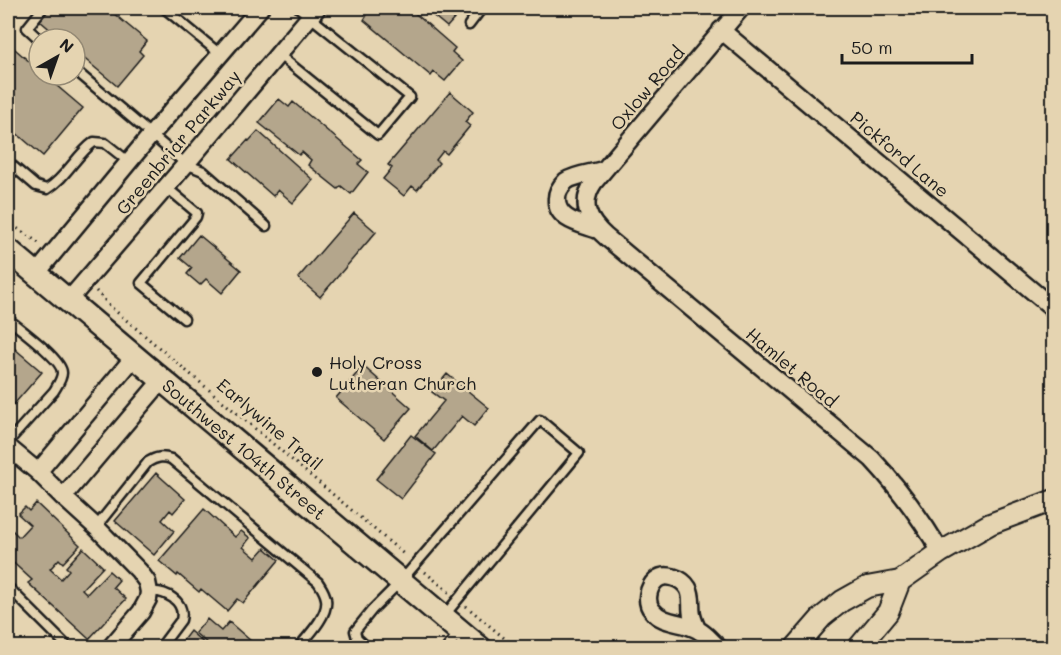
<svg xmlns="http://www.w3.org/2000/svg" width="1061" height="655" font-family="Mali,sans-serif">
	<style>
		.building { fill: #b4a68c; stroke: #1c1c1c; stroke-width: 1.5 }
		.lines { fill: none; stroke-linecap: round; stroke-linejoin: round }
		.service-casing { stroke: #1c1c1c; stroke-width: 13 }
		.minor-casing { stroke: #1c1c1c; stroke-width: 21 }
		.tertiary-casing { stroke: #1c1c1c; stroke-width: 24 }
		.secondary-casing { stroke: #1c1c1c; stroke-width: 27 }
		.path { stroke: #1c1c1c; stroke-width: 3; stroke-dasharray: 1.5 4.5; stroke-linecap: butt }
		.service { stroke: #e5d4b1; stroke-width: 8 }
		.minor { stroke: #e5d4b1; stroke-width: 16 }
		.tertiary { stroke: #e5d4b1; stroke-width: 20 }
		.secondary { stroke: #e5d4b1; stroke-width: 22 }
		.poi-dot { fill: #1c1c1c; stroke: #e5d4b1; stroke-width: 2 }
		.labels { text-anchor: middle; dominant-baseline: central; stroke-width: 5; stroke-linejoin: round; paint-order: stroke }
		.street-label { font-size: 18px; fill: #1c1c1c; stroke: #e5d4b1 }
		.poi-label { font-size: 18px; fill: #1c1c1c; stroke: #e5d4b1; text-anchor: start }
	</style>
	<rect width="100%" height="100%" fill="#e5d4b1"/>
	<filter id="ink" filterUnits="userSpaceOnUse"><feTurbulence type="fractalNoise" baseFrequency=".0167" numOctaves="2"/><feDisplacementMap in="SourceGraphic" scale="12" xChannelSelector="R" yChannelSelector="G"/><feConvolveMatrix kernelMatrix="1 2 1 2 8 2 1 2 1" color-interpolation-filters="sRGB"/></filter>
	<g filter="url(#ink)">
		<path class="building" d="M50,8H107L147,41L139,51L143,55L117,86L75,51V39H61L39,20Z
			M358,8H409L455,48L452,52L462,61L445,81L434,72L431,76L364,20L367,15Z
			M424,8H464L447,27Z
			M8,43L39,70V75H44L83,108L43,156L8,126Z
			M450,92L473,112L465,122L470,126L447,154L443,151L436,160L439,163L417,190L412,186L404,196L383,179L392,168L388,165Z
			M279,99L289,107L293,102L362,160L358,164L368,172L351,194L341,186L338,189L308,165L311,160L302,152L299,155L259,123Z
			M258,131L313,180L293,203L278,190L273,196L231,159L248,140L249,141Z
			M354,213L376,232L320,297L298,278Z
			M199,235L241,270L222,293L206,279L200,285L187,274L192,268L180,258Z
			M8,343L42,372L9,410L8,409Z
			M363,366L411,408L384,439L336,398Z
			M447,374L489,408L474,426L462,416L433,451L415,436L444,401L432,392Z
			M411,435L436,454L401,499L376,479Z
			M156,473L185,499L173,513L170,510L162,520L174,531L154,555L115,521Z
			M36,503L80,545L63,563L59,559L50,569L61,579L69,570L66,567L83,548L103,567L82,589L87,594L109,571L119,580L113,587L126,599L89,639L28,583L32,580L8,558V535L12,530L19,537L30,525L18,514L25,507L29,511Z
			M204,509L235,537L241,531L250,538L243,547L256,558L265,548L279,560L243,603L237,599L227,611L201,589L199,592L178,574L177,576L159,561Z
			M207,619L221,631L229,622L259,648H213L195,633Z
			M190,631L209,648H177Z"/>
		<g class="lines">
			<g class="service-casing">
				<path id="service" d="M164,8L220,54
					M469,25L482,8
					M39,39L27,28L43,8
					M278,54L378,135L410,97L299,8
					M75,70L186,164L203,171L266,226
					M8,162L36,186L47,189C66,178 76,155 94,142L105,143L129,162
					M166,187L197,213L196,217L141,283L184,319
					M8,319C19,328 63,360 62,373C62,379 57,386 54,391L8,442
					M96,527L148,462C156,457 162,456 171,459L318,582C321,587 325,592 326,599C329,615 308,636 298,648
					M8,587L69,648
					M149,592C165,590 186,601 181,620L160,648
					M368,648L357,638L355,631L372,610L401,581L540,420L579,453L444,616
					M447,648L460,631"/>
			</g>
			<g class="minor-casing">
				<path id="minor" d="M741,8L594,182C579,204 588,221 606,237L872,459C900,489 920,517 941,552
					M721,30L1054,309
					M598,230C582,224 555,220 557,198C557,192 562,185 566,181C574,175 593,173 603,170
					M36,274L151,135L260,8
					M68,301L186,164L317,8
					M8,447L38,472L63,497L96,527L139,571L147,582L149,592L148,599L141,612L110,648
					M38,472L135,356
					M63,497L162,380
					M697,629C695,624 693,620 692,615C690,607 693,596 688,588C682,578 665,572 656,580C648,587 645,602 652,610C663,625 684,621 698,630C706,634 712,642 719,648"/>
			</g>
			<g class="tertiary-casing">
				<path id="tertiary" d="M795,648L822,617L842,601L867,587L900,581L941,552L990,524L1054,500
					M858,648L888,612L900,581"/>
			</g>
			<g class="secondary-casing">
				<g id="secondary">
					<path id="s1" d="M8,250L480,648"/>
				</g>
			</g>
			<path class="path" d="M8,221C18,230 30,236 41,245
				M96,291L112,308L406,556
				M425,572L450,593
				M466,606L516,648"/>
			<use href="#service" class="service"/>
			<use href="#minor" class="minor"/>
			<use href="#tertiary" class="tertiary"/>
			<use href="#secondary" class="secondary"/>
		</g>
	</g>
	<circle class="poi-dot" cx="317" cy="372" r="6"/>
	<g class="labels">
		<g class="street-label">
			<text transform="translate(647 88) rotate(-50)">Oxlow Road</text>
			<text transform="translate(178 142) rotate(-50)">Greenbriar Parkway</text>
			<text transform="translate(900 154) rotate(40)">Pickford Lane</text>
			<text transform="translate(792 367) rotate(40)">Hamlet Road</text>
			<text transform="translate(270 424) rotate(40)">Earlywine Trail</text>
			<text stroke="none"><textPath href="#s1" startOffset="309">Southwest 104th Street</textPath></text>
		</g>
		<g class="poi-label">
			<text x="329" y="362">Holy Cross<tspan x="329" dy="21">Lutheran Church</tspan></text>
		</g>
	</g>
	<rect width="1061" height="655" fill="none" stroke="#e5d4b1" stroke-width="30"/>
	<rect x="15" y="15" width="1031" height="625" fill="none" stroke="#1c1c1c" stroke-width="2" filter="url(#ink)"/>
	<g transform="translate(57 57) rotate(40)"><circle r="28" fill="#e5d4b1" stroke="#958a75" stroke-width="1.5"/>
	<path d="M0-4.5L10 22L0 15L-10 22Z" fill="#1c1c1c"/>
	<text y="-9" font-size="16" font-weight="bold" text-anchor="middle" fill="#1c1c1c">N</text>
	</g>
	<path d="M842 54v9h130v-9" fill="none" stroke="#1c1c1c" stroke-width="3"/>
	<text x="851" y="54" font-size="18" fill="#1c1c1c" stroke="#e5d4b1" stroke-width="4.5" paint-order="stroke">50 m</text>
</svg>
